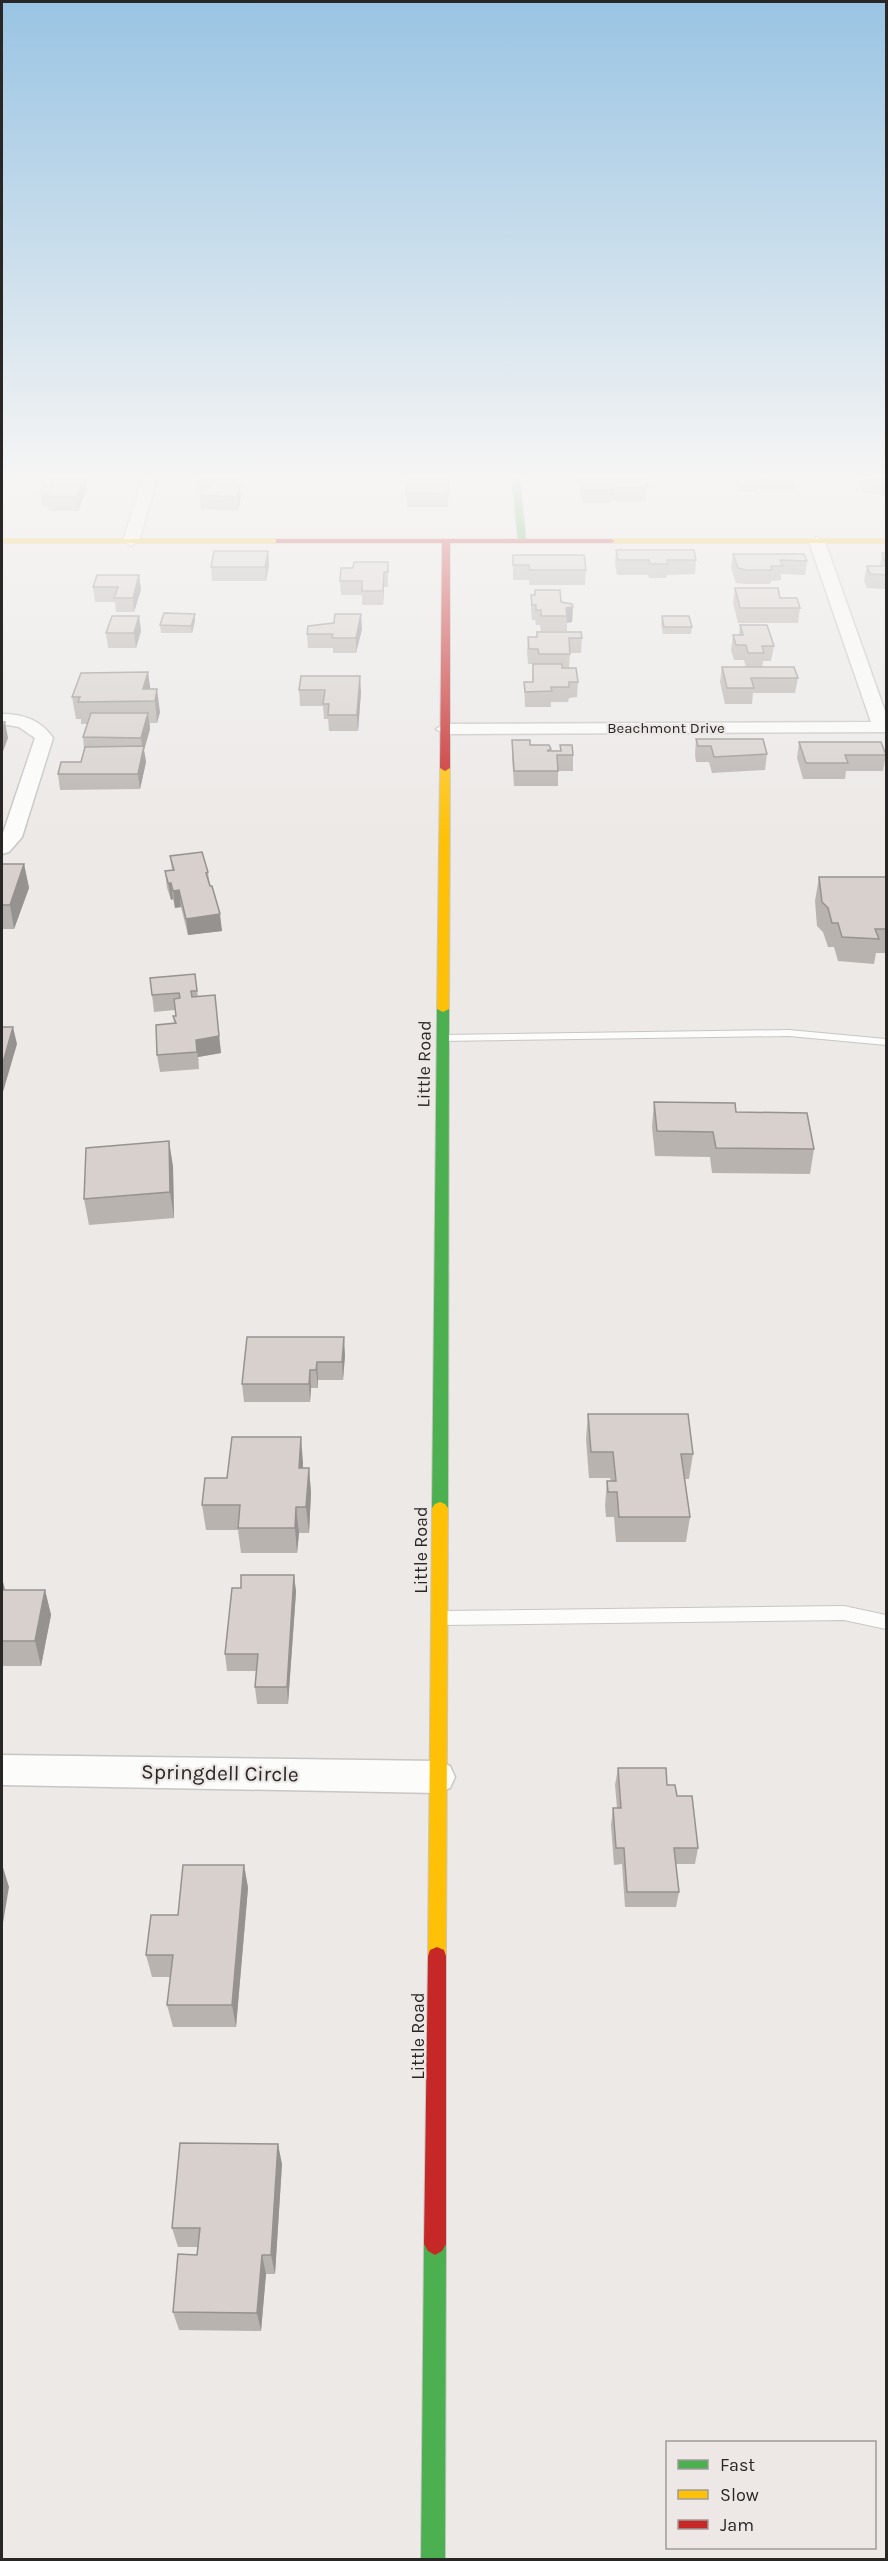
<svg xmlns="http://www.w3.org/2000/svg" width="888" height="2561" font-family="Karla,sans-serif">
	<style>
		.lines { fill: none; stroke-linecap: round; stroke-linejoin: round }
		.lane-casing { stroke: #c8c6c4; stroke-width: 2 }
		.street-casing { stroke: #c8c6c4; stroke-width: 3 }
		.fast-casing { stroke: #c8c6c4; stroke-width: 2 }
		.slow-casing { stroke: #c8c6c4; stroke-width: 2 }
		.jam-casing { stroke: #c8c6c4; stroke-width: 2 }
		.lane { fill: #fcfcfb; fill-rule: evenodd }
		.street { fill: #fcfcfb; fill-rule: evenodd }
		.fast { fill: #4caf50; fill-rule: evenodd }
		.slow { fill: #ffc107; fill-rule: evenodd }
		.jam { fill: #c62828; fill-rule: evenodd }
		.wall { fill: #b9b3b0 }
		.shaded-wall { fill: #969290 }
		.building { fill: #d7d0cd; stroke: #969290; stroke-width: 1.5 }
		.labels { text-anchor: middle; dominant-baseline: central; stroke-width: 4.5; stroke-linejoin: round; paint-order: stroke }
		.far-street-label { font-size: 15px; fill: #292726; stroke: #ede8e6 }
		.street-label { font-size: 18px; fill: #292726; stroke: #ede8e6 }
		.near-street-label { font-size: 21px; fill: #292726; stroke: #ede8e6 }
	</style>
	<rect width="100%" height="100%" fill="#ece9e7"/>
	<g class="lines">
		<g class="lane-casing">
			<path id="lane" d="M789,1030L886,1039V1045L789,1036L443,1041L437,1038L443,1035Z
				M844,1606L886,1615V1629L844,1620L440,1625L434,1623L432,1618L434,1613L440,1611Z"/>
		</g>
		<g class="street-casing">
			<path id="street" d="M143,479H157L139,541L131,546L123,541Z
				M817,537L825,542L886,714V732L445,734L436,729L445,724L871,722L809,542Z
				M2,714C23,714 41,720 53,738L22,837L9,852L2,854V836L35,738L19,727L2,724Z
				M2,1755L438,1761L450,1766L455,1777L450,1788L438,1793L2,1785Z"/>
		</g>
		<g class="fast-casing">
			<path id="fast" d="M512,479H520L526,541L522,543L518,541Z
				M443,1006L449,1009L448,1508L445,1512L440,1514L435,1512L432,1508L437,1009Z
				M435,2233L442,2237L446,2244L445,2560H421L424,2244L428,2237Z"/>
		</g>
		<g class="slow-casing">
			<path id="slow" d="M2,539H279L283,541L279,543H2Z
				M608,539H886V543H608Z
				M445,765L450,768L449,1009L443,1012L437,1009L440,768Z
				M440,1502L445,1504L448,1508L446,1956L444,1962L437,1965L430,1962L428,1956L432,1508L435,1504Z"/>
		</g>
		<g class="jam-casing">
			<path id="jam" d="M279,539H611L615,541L611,543H450V768L445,771L440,768L442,543H276V539Z
				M437,1947L444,1950L446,1956V2244L442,2251L435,2255L428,2251L424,2244L428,1956L430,1950Z"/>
		</g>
		<use href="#lane" class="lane"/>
		<use href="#street" class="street"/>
		<use href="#fast" class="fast"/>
		<use href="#slow" class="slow"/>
		<use href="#jam" class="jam"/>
	</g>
	<path class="wall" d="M199,479H237V483H240L241,496L238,511L201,509L198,483Z
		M449,479L448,507H407L406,493Z
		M581,479H646L648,487L646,501H611V503H583L580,489Z
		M736,479H795L794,489H758V492H739Z
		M861,479H886V495L864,493L860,486Z
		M87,489L78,511H49L48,507H42L40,493Z
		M616,550L696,560L695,574L667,575L666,578H649L648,575H617L615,564Z
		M268,551L269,565L266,581H212L211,567Z
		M882,553H886V589L867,588L864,581L867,566H880Z
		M733,554L807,561L805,575L781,574V580L771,581L770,584H744L736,583L731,568Z
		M513,555L586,570L585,585H529V580H513Z
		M388,562V587H384L383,605H362V595H341L340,581L353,568Z
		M139,575L141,590L134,612H116L115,602H95L93,587Z
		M735,588L780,598L800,608L798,623H738L733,603Z
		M535,590L573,607L572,622L567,623V631H541L540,625H536L535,620H532L531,609V595H534Z
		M139,616L141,631L136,648H108L106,633Z
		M662,616L692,627L691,634H663L661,624Z
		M195,621L192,633H161L160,625Z
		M740,625L774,646L771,661H763L762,667L798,678L795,693H753L752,704H725L720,682L722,667H746L744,660H734L731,650L733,635H739Z
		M362,629L356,653H333V648H308L307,634Z
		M537,632L582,638L581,653H570L569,668L578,682L577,697L569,698L568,702H551V707H525L524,682H532L533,664H538H528L527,652L528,637H537Z
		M148,672L150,689L160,712L157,723H150V729L144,750L146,762L140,789L60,790L58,774L81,762L84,749L83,737L87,724H81V719H76L72,697Z
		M299,690L361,692L358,731H329L328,719H324L323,706H300Z
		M696,739L767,754L765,770L712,773L709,762H696L695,755Z
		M512,740L551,751H560V745L573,755V771H558V786H514L512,756Z
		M799,742L886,755L883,771H846L845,779H803L797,758Z
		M170,856L208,872L210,886L222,931L188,935L181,907L175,908L173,899L171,900L167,888L165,871L172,870Z
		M2,864H24L29,888L14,929H2Z
		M819,877H886V953H876L874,964L838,961L834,947H828L823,932L817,926L815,901Z
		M195,974L198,997L215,995L221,1053L198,1057L199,1069L160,1072L157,1055L174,1023L173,1016H176L175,1010L154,1012L152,995Z
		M654,1102L736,1112L814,1149L810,1174L712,1173L710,1157L655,1156L652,1127Z
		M169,1141L173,1167L174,1218L89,1225L84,1199Z
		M247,1337L345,1355L343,1380H318V1388H311L310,1402H244L242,1384Z
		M588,1414L693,1454L689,1479H685L690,1517L686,1542H616L614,1517H606L605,1506L607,1481H611L610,1478H589L586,1439Z
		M303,1463V1468H309L311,1493L309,1533H299L297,1553H241L238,1530H206L202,1505Z
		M294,1575L296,1592L288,1704H257L255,1687L256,1671H227L225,1654L241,1588Z
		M2,1578L5,1590H45L51,1615L41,1666H2Z
		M618,1768L667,1785L677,1796L698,1848L695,1864H676L679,1892L676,1907H625L622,1864L614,1865L611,1825L613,1808H617L615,1785Z
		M244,1865L248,1888L236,2027H173L167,2005L171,1977H152L146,1955L178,1915Z
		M282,2164L275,2274H266L261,2331L179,2330L173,2312L197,2255L198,2247H178L172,2228Z"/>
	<path class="shaded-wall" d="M84,479H86L87,489L78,511L76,497Z
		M240,483L241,496L238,511L237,497Z
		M268,551L269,565L266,581L265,567Z
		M384,572V587L383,605V591Z
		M139,575L141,590L134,612L133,598Z
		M573,607L572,622L567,623L566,608Z
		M195,614V621L192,633L191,626Z
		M361,614L362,629L356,653V638Z
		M139,616L141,631L136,648L134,633Z
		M148,672L151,694L143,689Z
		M360,676L361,692L358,731L357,715Z
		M157,689L160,712L157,723L155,701Z
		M148,713L150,729L144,750L146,762L140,789L138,774L143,751L141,738Z
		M5,722L8,738L2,754V731Z
		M24,864L29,888L14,929L10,905Z
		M168,883H171L173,899L171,900Z
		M179,890L181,907L175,908L173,891Z
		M220,914L222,931L188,935L186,919Z
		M13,1027L17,1044L3,1092L2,1087V1066Z
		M219,1036L221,1053L198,1057L199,1069L196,1040Z
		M169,1141L173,1167L174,1218L170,1192Z
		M344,1337L345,1355L343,1380L342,1362Z
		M317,1362L318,1380V1388L316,1370Z
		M310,1370L311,1388L310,1402L309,1384Z
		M301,1437L303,1463L301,1493L299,1468Z
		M309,1468L311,1493L309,1533L306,1507Z
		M296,1507L299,1533L297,1553L295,1528Z
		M294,1575L296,1592L288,1704L287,1687Z
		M2,1578L7,1598L2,1608Z
		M45,1590L51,1615L41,1666L35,1641Z
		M2,1864L9,1887L2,1929Z
		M244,1865L248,1888L236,2027L232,2005Z
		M278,2144L282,2164L275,2274L271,2255Z
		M262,2255L266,2274L261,2331L257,2313Z"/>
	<path class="building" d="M54,479H84L76,497H46L48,493H40L43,487H51Z
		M199,479H236L233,482L240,483L237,497L200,495L202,487H210L211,483H198Z
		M408,479H449L448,494L406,493Z
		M582,479H646L648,487H611L612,490H583Z
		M866,479H886V481L866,480Z
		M616,550H694L696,560H667L668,564H650L649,560H618Z
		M214,551H268L265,567H211Z
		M882,553H886V564Z
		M733,554H804L807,561L780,560L783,566H771L772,570H746L738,568Z
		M513,555H584L586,570H530L529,565H513Z
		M354,562H388V572H384L383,591H362V581H340L341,568H353Z
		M867,566H886V575L870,574Z
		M97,575H139L133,598H114L118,587H93Z
		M735,588H778L780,598H797L800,608H740Z
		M535,590H560L561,602L572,604L573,607L566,608L567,616H541V610H536V605H532L531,595H535Z
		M164,613L195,614L191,626L160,625Z
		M335,614H361L356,638H332L333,634H307L308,626L334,623Z
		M112,616H139L134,633H106Z
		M662,616H689L692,627H664Z
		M740,625H767L774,646H762L764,653H748L746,645H736L733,635H743Z
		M537,632H581L582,638H569L570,654H539L538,649H529L528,637H537Z
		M533,664H562V668H576L578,682H569V687H551L552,691L525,692L524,682H533Z
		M722,667H794L798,678H751L754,688H727Z
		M148,672L143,689H157L155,701L78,702L80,697H72L81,673Z
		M301,676H360L357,715H328L329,704H323L325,690H299Z
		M91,713H148L141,738L83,737Z
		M2,722H5L2,731Z
		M696,739H763L767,754L714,757L711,746H698Z
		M512,740H530V745H549L551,749L547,751H561L560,745H572L573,755H557L558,771H514Z
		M799,742H881L886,755H845L848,763H806Z
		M144,746L138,774H58L61,762H81L85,747Z
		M202,852L208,872L206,873L210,886H212L220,914L186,919L179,890L173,891L171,883H168L165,871L174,870L170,856Z
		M2,864H24L10,905H2Z
		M819,877H886V929H875L879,939L842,937L838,923H832L828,908L822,902Z
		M195,974L197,991H191L192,997L215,995L219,1036L196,1040L197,1052L157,1055L156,1025L176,1023L173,1016H176L174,999L180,998L179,993L152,995L150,978Z
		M2,1027H13L2,1066Z
		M654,1102L735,1103L736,1112L807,1113L814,1149L716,1148L713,1132L657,1131Z
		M169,1141L170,1192L84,1199L86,1148Z
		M247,1337H344L342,1362H317L316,1370H310L309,1384H242Z
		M588,1414H688L693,1454H681L690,1517H619L617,1492H608L607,1481H616L613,1452H591Z
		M232,1437H301L299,1468H309L306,1507H296L295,1528H238L240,1505H202L205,1478H227Z
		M241,1575H294L287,1687H255L258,1654H225L232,1588H241Z
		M2,1590H45L35,1641H2Z
		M618,1768H666L667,1785H675L677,1796H692L698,1848H674L679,1892H627L624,1848H616L613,1808H621Z
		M183,1865H244L232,2005H167L173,1955H146L151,1915H178Z
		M180,2143L278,2144L271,2255H262L257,2313L173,2312L178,2254L197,2255L200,2228H172Z"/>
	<linearGradient id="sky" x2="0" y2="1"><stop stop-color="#99c4e3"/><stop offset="0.57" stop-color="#f6f5f4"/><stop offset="1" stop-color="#f6f5f4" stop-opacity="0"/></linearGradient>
	<rect width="888" height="837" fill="url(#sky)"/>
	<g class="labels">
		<g class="far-street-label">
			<text x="666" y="728">Beachmont Drive</text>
		</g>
		<g class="street-label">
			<text transform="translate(424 1064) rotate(-89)">Little Road</text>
			<text transform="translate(421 1550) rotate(-90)">Little Road</text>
			<text transform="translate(418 2036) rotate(-90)">Little Road</text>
		</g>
		<g class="near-street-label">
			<text transform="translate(220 1773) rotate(1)">Springdell Circle</text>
		</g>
	</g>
	<rect width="888" height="2561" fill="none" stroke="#292726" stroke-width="6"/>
	<rect x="666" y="2441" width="210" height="108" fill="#ede8e6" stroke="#9f9b99" stroke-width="1.5"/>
	<rect x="678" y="2460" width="30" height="9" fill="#4caf50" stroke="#9f9b99" stroke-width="1.5"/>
	<text x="720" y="2471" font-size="18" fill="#292726">Fast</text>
	<rect x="678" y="2490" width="30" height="9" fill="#ffc107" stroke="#9f9b99" stroke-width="1.5"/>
	<text x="720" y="2501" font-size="18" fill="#292726">Slow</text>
	<rect x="678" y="2520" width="30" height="9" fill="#c62828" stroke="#9f9b99" stroke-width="1.5"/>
	<text x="720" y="2531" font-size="18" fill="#292726">Jam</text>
</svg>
